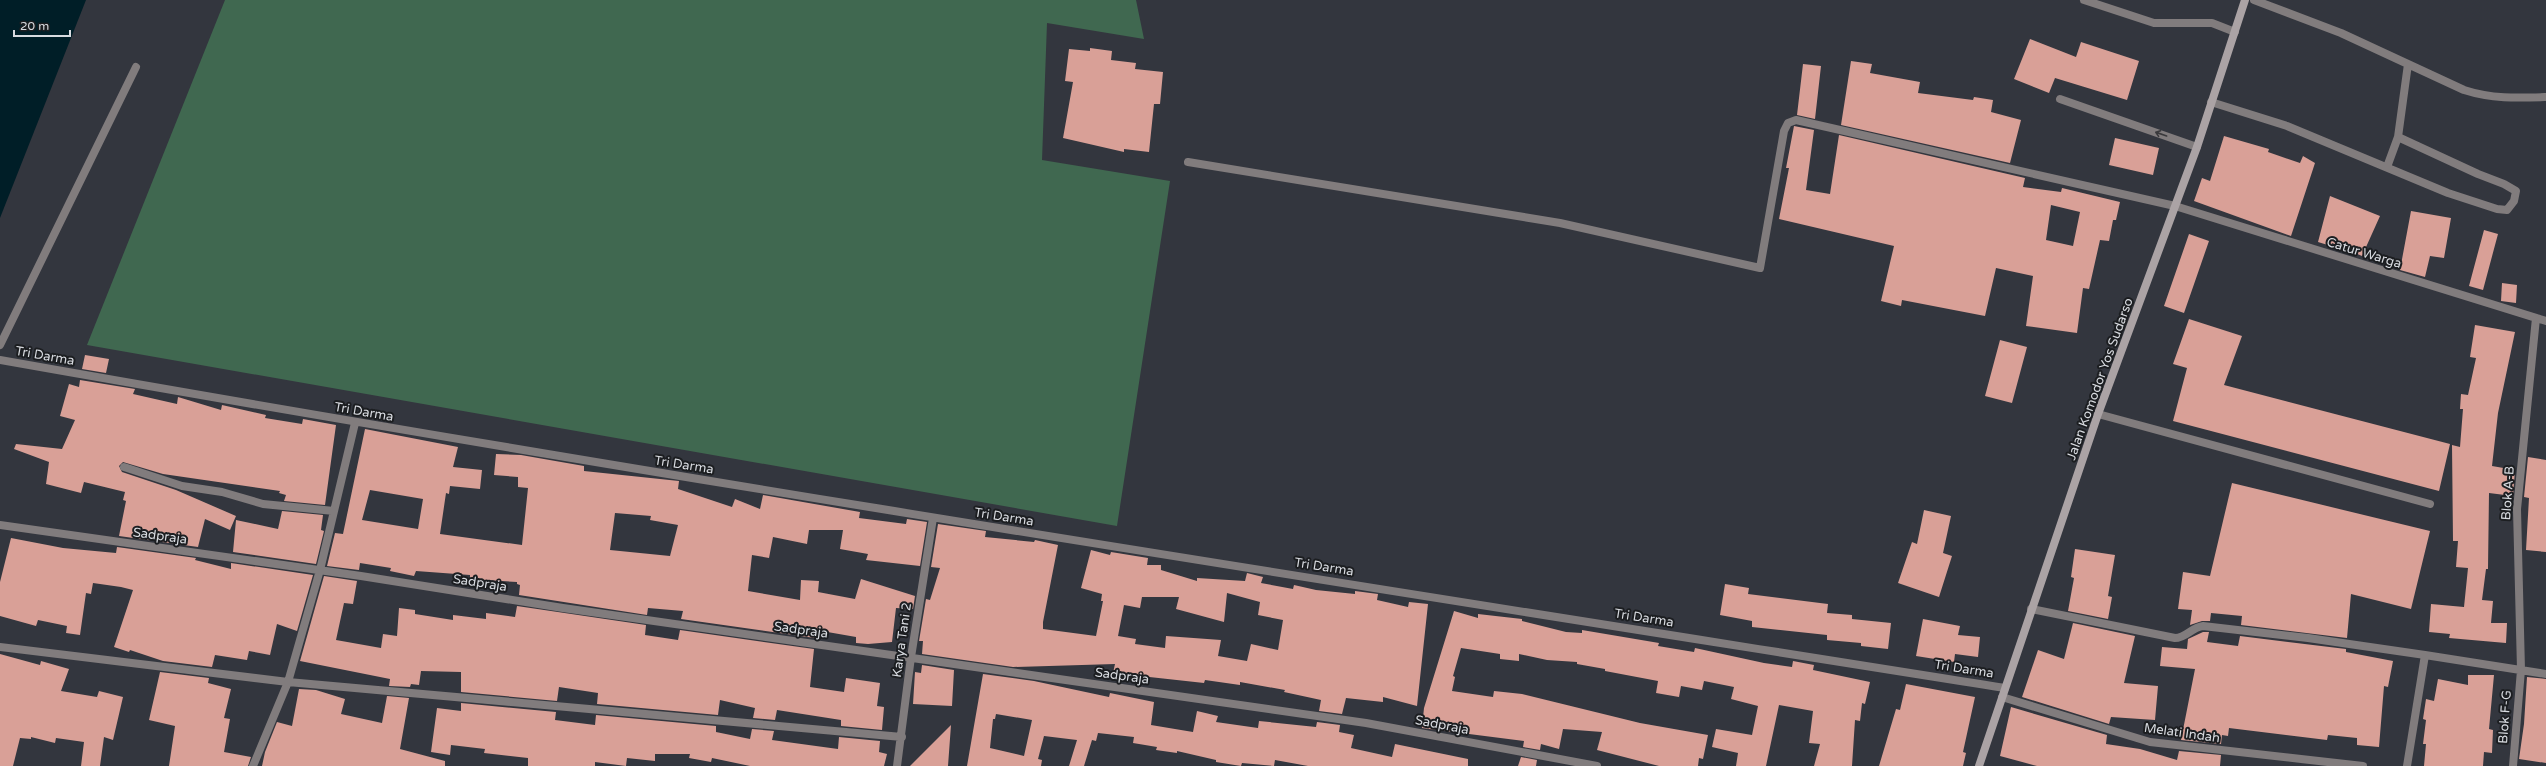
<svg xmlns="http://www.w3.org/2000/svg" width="2546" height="766" font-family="'Varela Round',sans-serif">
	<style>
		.green { fill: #406850 }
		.water { fill: #001e27 }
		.building { fill: #d9a097; fill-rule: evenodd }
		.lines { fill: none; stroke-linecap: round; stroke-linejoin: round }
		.lane { stroke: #817c7d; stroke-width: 8 }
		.street { stroke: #817c7d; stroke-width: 8 }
		.secondary { stroke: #aba3a5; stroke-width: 8 }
		.oneway { stroke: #3a3a3d }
		.labels { text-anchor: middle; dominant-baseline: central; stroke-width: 4; stroke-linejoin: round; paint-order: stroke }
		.street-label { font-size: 13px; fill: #d8dbe0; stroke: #1c1e21 }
	</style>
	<rect width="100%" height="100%" fill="#33363e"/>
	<path class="green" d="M225,0H1136L1144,39L1047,23L1042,160L1170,181L1117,526L87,345Z"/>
	<path class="water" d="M0,0H86L0,218Z"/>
	<path class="building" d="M2030,39L2076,57L2081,42L2139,61L2127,100L2055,78L2049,93L2014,79Z
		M1090,48L1112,51L1111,60L1136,63L1135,69L1163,72L1160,104H1154L1149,152L1124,149V152L1063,138L1073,82L1065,81L1069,49L1090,51Z
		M1851,61L1872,64L1870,73L1920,82L1918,93L1973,100L1974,97L1993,100L1991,112L2021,120L2010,163L1841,125Z
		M1803,64L1821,66L1815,119L1797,115Z
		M1794,126L1814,130L1806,190L1830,194L1839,135L2025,178L2023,187L2061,192L2062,188L2120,202L2116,220H2113L2109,241L2100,240L2089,289L2083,288L2077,333L2026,326L2033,276L1996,268L1985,316L1902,300L1901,306L1881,301L1894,246L1779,219L1789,168H1786ZM2051,205L2080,212L2073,246L2046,240Z
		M2224,136L2269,149L2268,152L2300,163L2303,156L2315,163L2291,236L2194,201L2202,178L2210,181Z
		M2115,138L2159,148L2153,175L2109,165Z
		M2330,196L2380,216L2362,256L2332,243L2331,246L2318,242Z
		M2411,211L2451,218L2444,258L2430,256L2425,277L2400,270Z
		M2484,230L2498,234L2483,290L2469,286Z
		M2189,234L2209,241L2184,313L2164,306Z
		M2502,283L2517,285L2516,303L2501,301Z
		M2189,319L2242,336L2224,385L2450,444L2439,491L2173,421L2187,368L2173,364Z
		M2475,325L2515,332L2498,413L2492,466L2515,470L2513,496L2489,493L2488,569H2486L2482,600L2493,601L2491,623H2507L2506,643L2449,638L2450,634L2429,632L2431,604L2464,607L2468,568L2456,567L2458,541H2453L2452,445L2460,447L2463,409H2460L2461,394L2468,395L2476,358L2470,357Z
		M2000,340L2027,347L2012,403L1985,396Z
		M85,355L109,359L106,373L82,369Z
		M80,380L135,389L133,394L177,404L178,397L221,410L222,405L266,415L265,418L302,424L303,419L336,425L325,505L284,501L286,495L279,493L280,491L163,474L123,462L119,466L122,472L176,490L236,516L230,530L205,519L198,547L119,536L126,501L123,500L125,492L84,482L81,493L46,484L49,462L14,449L16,444L62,449L75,420L60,416L69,384L79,387Z
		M365,429L458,447L453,467L482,470L480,489L450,486L449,494L446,493L440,534L522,545L528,488L518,487V477L494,475L496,454L521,455L584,466V471L679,481L678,489L732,507L735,499L760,509L763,495L860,512L859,518L906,524L907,519L927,522L920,566L866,560L868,554L840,549L843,530H809L807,544L773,537L769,558L752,555L748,591L800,600L801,580L819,581L818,592L855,599L861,579L915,596L913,609L896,608L892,642L868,644L856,643V637L816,630L815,638L681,619L683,611L648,608L647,615L519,595L520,585L517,584V582L470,579V575L416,571L414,576L390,571L391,568L360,563L359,570L327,566L335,533L343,534ZM370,490L423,499L418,529L362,520ZM615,513L651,516L650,520L678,525L670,556L610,550Z
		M2528,457L2546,460V552L2526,550L2529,498L2524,497Z
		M2232,483L2430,531L2411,609L2351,594L2347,638L2241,625L2242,616L2211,613L2210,621H2202L2190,625L2192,610L2178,609L2183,572L2210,576Z
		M1924,510L1951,516L1943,553L1952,556L1939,597L1898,583L1912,542L1917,544Z
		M282,511L323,515L321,530L324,531L316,564L233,552L236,520L278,529Z
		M938,524L986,531L985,537L1034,542L1035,540L1058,545L1043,622V629L1096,636L1103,601H1101L1102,594L1081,588L1091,550L1110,555L1111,552L1148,558L1147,565H1161V570L1197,581V578L1245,581L1247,573L1263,577L1261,583L1293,589L1294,585L1316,590L1355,594V591L1378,594L1377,600L1408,607L1409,602L1428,604L1417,706L1383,697V702L1346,698L1342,714L1319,711L1321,700L1284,692L1285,690L1240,682V685L1205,680L1204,683L1113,673L1115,664L1013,667L922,654L923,641H919L926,599L930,600L940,568L931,567ZM1227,593L1260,602L1258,615L1283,620L1278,650L1251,644L1247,661L1218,656L1221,640L1166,636L1165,648L1135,644L1136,639L1118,636L1124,605L1140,608L1142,597H1179L1176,609L1224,622Z
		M11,538L63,548L116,553L117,547L196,558L195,560L231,569V563L313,575L297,631L277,624L270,655L249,651L247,660L215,655L212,667L163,661L130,650L129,652L114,647L133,590L121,587L93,583L91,594L86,593L80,635L66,633L67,626L38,620L36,626L0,616V582Z
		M2075,549L2115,555L2108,596L2112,597L2108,619L2068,611L2074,578L2071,577Z
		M324,576L357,581L353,604L344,603L336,640L381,648L383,634L397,636L399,608L415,610V614L453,620V615L486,619V613L515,617L517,606L646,625L645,635L678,640L680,630L814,649L810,687L844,692L846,678L880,683L877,706L884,707L882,730L841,726V720L777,710L775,720L753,718L755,708L720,700L718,715L597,704L598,693L559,687L557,701L461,692V672L421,671L419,685L411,684L410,687L389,686L390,679L300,661Z
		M1725,584L1749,588L1748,594L1828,604L1827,613L1852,615V619L1891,623L1888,649L1861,646V643L1827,640V635L1752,627V621L1720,615Z
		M1454,611L1478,618V614L1522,619V621L1566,632L1582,633V630L1659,643L1658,646L1694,652L1695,648L1764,663L1792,667L1793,661L1814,665L1813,670L1870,682L1865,704L1862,703L1860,721L1855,720L1852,766H1814L1820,744L1809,743L1813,711L1779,705L1766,766H1736L1738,753L1712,747L1716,729L1752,735L1758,706L1731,699L1734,687L1704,681L1702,690L1681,686L1679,697L1656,693L1658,681L1605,671V669L1577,664V662L1547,660L1519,654V661L1500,659V654L1461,648L1453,676L1455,677L1452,691L1493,697L1494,691L1522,694L1640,723L1708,735L1703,759L1699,758L1698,766H1659L1597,750L1602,732L1563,729L1559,749L1541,744L1540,750L1523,747L1524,741L1422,728L1424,708Z
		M1923,619L1960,626L1958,635L1980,637L1978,657L1955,654L1954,662L1916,656Z
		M2073,623L2135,636L2124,683L2158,686L2155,720L2111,717L2109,724L2022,697L2038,650L2064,659Z
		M2203,632H2209L2207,642L2238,646L2240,636L2346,649V652L2393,661L2388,687L2384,686L2379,747L2357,745V738L2328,735L2327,740L2229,728L2228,736L2222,735L2221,744L2181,740L2195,669L2160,666L2162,647L2187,649L2188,639Z
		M0,654L40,665L41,661L69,669L61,691L97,697L99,691L123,697L113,740L104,737L100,766H81L84,742L56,738L55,743L31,737V739L20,738L13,766H0Z
		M922,665L954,670L952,706L913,704L915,672L921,673Z
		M160,672L209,678L208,683L231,689L224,718L230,719L224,752L251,757L248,766H169L175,726L149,720Z
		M983,674L1034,681L1109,697L1110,693L1154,702L1151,725L1193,732L1197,711L1218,716L1216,722L1258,728L1259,721L1316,727L1317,722L1340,725L1339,732L1354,735L1351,748L1392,757L1395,744L1468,759V766H1308L1275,760L1274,766L1242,763L1241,766L1216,762V760L1177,751V753L1156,750L1157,747L1133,743L1134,737L1098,733L1096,741L1092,740L1084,766H1069L1077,740L1044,736L1038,759L1042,760L1041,766H967ZM996,714L1032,720L1024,756L990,748L993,719H995Z
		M2468,675H2494L2489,729L2493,730L2492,753L2484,752L2483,766H2424L2426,744H2423L2426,720L2423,719L2426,699L2434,701L2438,679L2468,685Z
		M2527,677L2546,679V763L2519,759L2524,724Z
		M1906,684L1975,697L1963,752L1966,753L1963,766H1879L1896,709L1900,710Z
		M299,689L316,690L345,699L341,714L382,723L387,696L409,698L400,749L445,761V766H262L265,752L277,722L292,726Z
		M461,703L556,712L555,720L595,725L596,715L716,726V732L750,739L752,729L774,731L772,740L838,749L839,737L880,741L879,752L887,754L884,766H750L712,758L711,762L689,758L690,754H655V761L627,758L626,766L595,762V766H528V758L484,753L485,749L451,745L450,755L431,752L437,708L461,711Z
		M2011,707L2107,735L2106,744L2140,749L2177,760L2179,751L2221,755L2220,766H2037L2000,756Z
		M951,725L948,766H910Z
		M1521,757L1537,760L1536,766H1518Z"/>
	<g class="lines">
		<path class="lane" d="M2254,0L2341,33L2464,90C2492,99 2517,98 2546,97
			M2060,99L2197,147
			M2211,102L2287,126L2448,193L2497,209L2507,210L2514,201L2516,191L2504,184L2478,174L2398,137L2408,64
			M2387,167L2398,137"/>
		<path class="street" d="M2084,0L2154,23H2212L2235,32
			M1188,162L1560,223L1760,268L1784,131L1788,123L1796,120L2175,206L2546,321
			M0,345L136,67
			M0,360C667,478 1336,582 2005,688
			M2098,414L2430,504
			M124,467L182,486L222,492L263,504L334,511
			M0,525L361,576L563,608L1366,723L1597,766
			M2031,609L2175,638C2186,638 2192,627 2203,626L2308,638L2425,655
			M0,647L288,682L902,737
			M2002,697L2150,742L2363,766
			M253,766L288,682L320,570L355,423
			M897,766L911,657L933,518
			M2407,766L2425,655L2546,674
			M2513,766L2521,670L2517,509L2536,318"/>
		<path class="secondary" d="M1979,766L2098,414L2197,147L2245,0"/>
	</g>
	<defs><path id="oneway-shaft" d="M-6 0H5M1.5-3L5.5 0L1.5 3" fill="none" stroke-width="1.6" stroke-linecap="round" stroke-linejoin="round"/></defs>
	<use class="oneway" href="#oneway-shaft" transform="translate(2161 134) rotate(-161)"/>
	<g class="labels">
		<g class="street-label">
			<text transform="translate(2364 253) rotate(17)">Catur Warga</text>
			<text transform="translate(45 356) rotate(10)">Tri Darma</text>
			<text transform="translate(2100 379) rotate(-70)">Jalan Komodor Yos Sudarso</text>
			<text transform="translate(364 412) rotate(10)">Tri Darma</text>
			<text transform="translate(684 465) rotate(9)">Tri Darma</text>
			<text transform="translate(2508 493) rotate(-86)">Blok A-B</text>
			<text transform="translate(1004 517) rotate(9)">Tri Darma</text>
			<text transform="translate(160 536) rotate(8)">Sadpraja</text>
			<text transform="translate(1324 567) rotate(9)">Tri Darma</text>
			<text transform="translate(480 583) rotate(9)">Sadpraja</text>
			<text transform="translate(1644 618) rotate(9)">Tri Darma</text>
			<text transform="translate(801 630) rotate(8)">Sadpraja</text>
			<text transform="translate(902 640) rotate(-82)">Karya Tani 2</text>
			<text transform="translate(1964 669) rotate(9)">Tri Darma</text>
			<text transform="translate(1122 676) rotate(8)">Sadpraja</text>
			<text transform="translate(2505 717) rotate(-86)">Blok F-G</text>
			<text transform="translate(1442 725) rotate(11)">Sadpraja</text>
			<text transform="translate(2182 733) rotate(8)">Melati Indah</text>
		</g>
	</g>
	<path d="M14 30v6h56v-6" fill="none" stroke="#d8dbe0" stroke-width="2"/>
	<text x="20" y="30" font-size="12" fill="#d8dbe0" stroke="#1c1e21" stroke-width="3" paint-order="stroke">20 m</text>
</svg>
